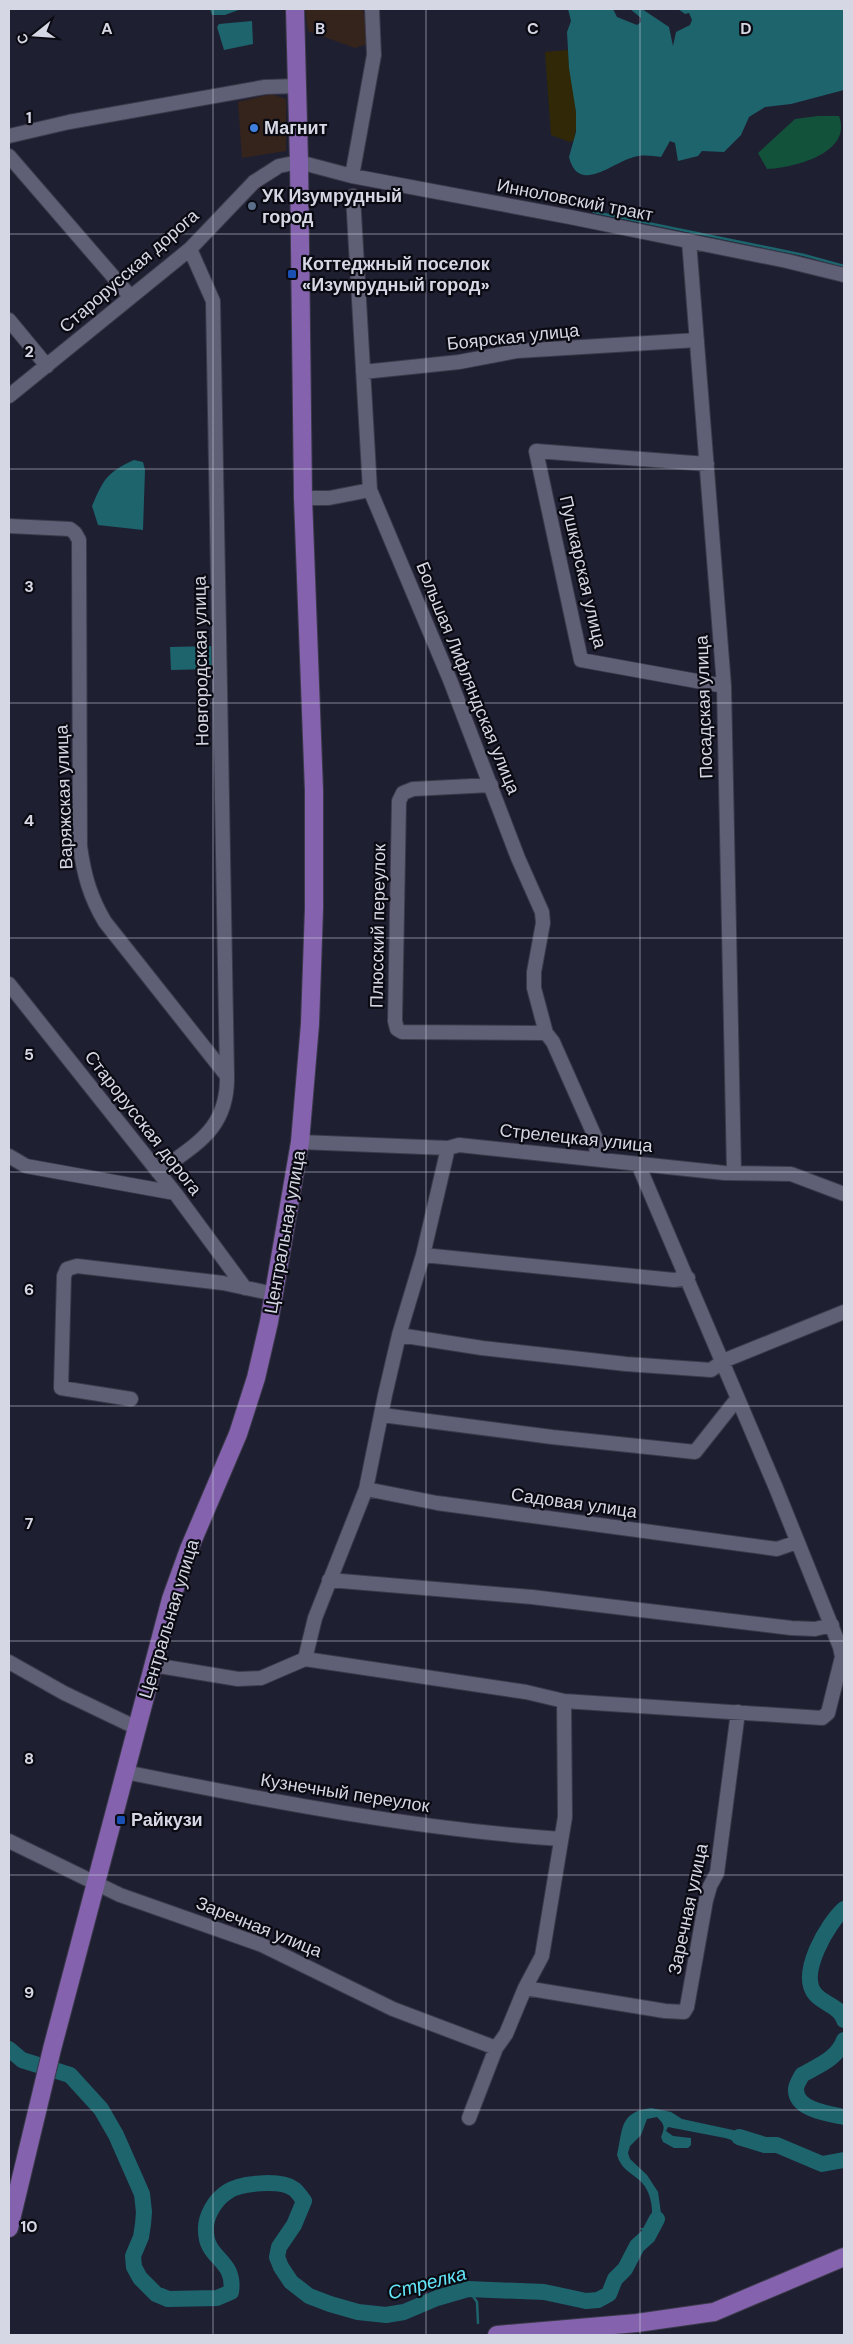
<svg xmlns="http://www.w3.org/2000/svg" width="853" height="2344" font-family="'DM Sans',sans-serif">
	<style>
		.commercial { fill: #35241c }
		.green { fill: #12523a }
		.sand { fill: #302806 }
		.water { fill: #1d646d }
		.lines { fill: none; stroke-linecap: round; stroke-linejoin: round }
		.stream { stroke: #1d646d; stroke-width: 2.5 }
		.river { stroke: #1d646d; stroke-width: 16 }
		.minor-casing { stroke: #3a3a4a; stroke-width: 16 }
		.major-casing { stroke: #3a3a4a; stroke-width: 20 }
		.minor { stroke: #5f5f76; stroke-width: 14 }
		.major { stroke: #8562ae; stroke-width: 18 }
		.grid { fill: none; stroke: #d6d7e4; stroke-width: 1; stroke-opacity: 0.55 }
		.shop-dot { fill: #3f7fe0; stroke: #0a0a12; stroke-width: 2 }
		.service-dot { fill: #5c6f8a; stroke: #0a0a12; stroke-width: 2 }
		.transit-dot { fill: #1a4fb4; stroke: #0a0a12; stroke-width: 2 }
		.labels { text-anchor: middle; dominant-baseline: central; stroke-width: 4.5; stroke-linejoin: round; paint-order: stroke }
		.poi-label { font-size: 18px; font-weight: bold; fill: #d6d7e4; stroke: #0a0a12; text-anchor: start }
		.street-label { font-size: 18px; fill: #d6d7e4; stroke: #0a0a12 }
		.water-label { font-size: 19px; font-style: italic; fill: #64e7f9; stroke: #0a0a12 }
		.grid-label { font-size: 16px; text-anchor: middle; font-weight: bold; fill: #d6d7e4; stroke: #0a0a12; stroke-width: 4.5; stroke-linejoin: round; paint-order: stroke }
	</style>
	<rect width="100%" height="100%" fill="#1f1f32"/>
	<path class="commercial" d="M305,9H363L368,44L355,48L308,31Z
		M271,94L286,99V151L242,158L238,102Z"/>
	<path class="green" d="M818,116H839C853,154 792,168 767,169L758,153L795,119Z"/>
	<path class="sand" d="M568,50C570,77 581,115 574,140L570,142L551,135L545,52Z"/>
	<path class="water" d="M210,9H241L225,15H212Z
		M568,9H613L617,17L637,25L641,22V18L630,9H642L669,27L673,46L676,32L690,25L692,20L689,13L685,14L678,9H844V90L791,104L765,107L749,117L741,135L724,152L702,151L698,156L678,161L675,143L670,141L661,157C652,156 642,154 631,158C611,164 578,194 569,157L576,132V112L569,68L567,32L571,21Z
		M252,21L253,44L224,50L217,27L219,24Z
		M134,460L143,462L145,470L143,530L98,525L92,506C104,479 106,473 134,460Z
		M212,646V669L171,670L170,647Z
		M651,2108L671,2112L682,2119L733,2130L759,2139L758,2148L725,2138L668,2127L666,2131L673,2136L691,2138V2145L688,2148H674L663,2142L661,2137C665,2127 665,2125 657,2117L647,2119L641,2135L630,2146L628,2153L630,2159L647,2175L658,2192L662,2220L658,2233L652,2242L640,2228H647L651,2224C654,2209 651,2189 638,2179C628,2171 621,2168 617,2155C623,2129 619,2112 651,2108Z"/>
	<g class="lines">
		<path class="stream" d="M594,212L804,255L844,266
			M468,2289L477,2302L478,2323"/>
		<path class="river" d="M844,1909C828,1923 797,1975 816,1995C824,2004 841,2007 844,2020
			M844,2040C837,2059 819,2065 802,2075C800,2079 796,2085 796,2089C795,2110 830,2114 844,2117
			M9,2049L22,2060L70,2075L101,2109L116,2135L142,2194L144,2212L143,2224L141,2237L133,2256L134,2267L140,2278L156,2294L168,2299L217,2298L231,2292C236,2259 206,2260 206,2231C205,2216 215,2200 227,2192C239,2183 281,2179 294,2189C298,2192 301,2197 304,2201L294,2225L279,2247L277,2257L281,2267L291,2282L309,2296L330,2304L358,2312L386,2315L404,2312L437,2298L468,2289L544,2292L586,2301L598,2300L609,2294L615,2279L625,2269L637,2246L648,2236L657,2219
			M739,2137L765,2145H777L822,2164L844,2160"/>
		<g class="minor-casing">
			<path id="minor" d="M9,136L69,122L265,87L298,86
				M9,156L130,296
				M352,176L374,55L372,9
				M353,196L370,490L450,680L518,858L542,912L543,923L534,972V988L546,1033L553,1042L596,1139L597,1159
				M689,241L724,686L734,1173
				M190,249L213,301L227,1076
				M9,320L47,366
				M363,372L459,362L517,351L697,340
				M9,396L190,249L254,182L279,166L299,162L352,176L570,217L787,261L844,275
				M707,464L536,451L581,660L724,686
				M303,498H329L370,490
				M9,526L70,529L75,533L79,540L80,846C84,875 90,897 105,922L227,1076C228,1129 196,1144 158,1172
				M491,785L413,789L403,793L399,801L395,1021L397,1029L402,1032L546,1033
				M9,984L175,1193L245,1288
				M300,1142L448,1148L459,1145L725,1173L791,1174L844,1194
				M9,1156L26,1166L175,1193
				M423,1255L674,1280L688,1278
				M399,1335L482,1348L626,1364L711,1370L723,1361L844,1312
				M131,1399L61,1388L64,1276L67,1269L77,1266L223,1283L274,1294
				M382,1415L552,1437L695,1452L737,1399
				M366,1489L437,1503L777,1549L797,1542
				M329,1580L532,1597L791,1628L815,1629L832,1625
				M305,1659L526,1692L564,1701L822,1718L828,1713L842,1657L840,1647L776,1488L638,1164
				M9,1662L64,1693L137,1728
				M153,1665L238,1679L261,1678L305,1659L315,1618L366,1489L385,1395L399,1335L423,1255L448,1148
				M125,1772C268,1801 415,1829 561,1839
				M9,1841L120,1895L262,1945L393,2009L496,2048
				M525,1988L665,2011L684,2012L687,2007L706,1900L710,1886L717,1873L738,1712
				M469,2118L496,2048L506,2034L525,1988L542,1956L565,1817L564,1701"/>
		</g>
		<g class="major-casing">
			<path id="major" d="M9,2228L52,2049L171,1599L189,1549L238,1434L256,1378L269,1322L300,1142L310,1024L314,908V791L303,498L299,162L295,9
				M497,2335L637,2323L714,2312L844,2257"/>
		</g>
		<use href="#minor" class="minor"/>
		<use href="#major" class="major"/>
	</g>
	<path class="grid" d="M213,9V2335M426,9V2335M640,9V2335M9,234H844M9,469H844M9,703H844M9,938H844M9,1172H844M9,1406H844M9,1641H844M9,1875H844M9,2110H844"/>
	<circle class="shop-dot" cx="254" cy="128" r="5"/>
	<circle class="service-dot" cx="252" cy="206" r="5"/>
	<g class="transit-dot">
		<rect x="287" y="269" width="10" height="10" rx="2.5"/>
		<rect x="116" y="1815" width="10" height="10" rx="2.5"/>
	</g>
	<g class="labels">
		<g class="poi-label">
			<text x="264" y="128">Магнит</text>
			<text x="262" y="196">УК Изумрудный<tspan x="262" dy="21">город</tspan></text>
			<text x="302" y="264">Коттеджный поселок<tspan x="302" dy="21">«Изумрудный город»</tspan></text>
			<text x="131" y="1820">Райкузи</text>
		</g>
		<g class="street-label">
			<text transform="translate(575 200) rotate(11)">Инноловский тракт</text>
			<text transform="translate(129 271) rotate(-41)">Старорусская дорога</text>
			<text transform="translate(513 337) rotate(-6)">Боярская улица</text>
			<text transform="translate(583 572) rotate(77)">Пушкарская улица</text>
			<text transform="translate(201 661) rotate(-91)">Новгородская улица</text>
			<text transform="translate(468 678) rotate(68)">Большая Лифляндская улица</text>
			<text transform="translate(704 707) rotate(-92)">Посадская улица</text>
			<text transform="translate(64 797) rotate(-92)">Варяжская улица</text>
			<text transform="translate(378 926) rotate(-89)">Плюсский переулок</text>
			<text transform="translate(143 1123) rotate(52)">Старорусская дорога</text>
			<text transform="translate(576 1138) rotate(6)">Стрелецкая улица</text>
			<text transform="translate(285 1232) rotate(-80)">Центральная улица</text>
			<text transform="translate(574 1503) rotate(8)">Садовая улица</text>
			<text transform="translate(169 1619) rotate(-73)">Центральная улица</text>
			<text transform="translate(345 1793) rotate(9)">Кузнечный переулок</text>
			<text transform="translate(688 1909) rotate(-78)">Заречная улица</text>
			<text transform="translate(259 1927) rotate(22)">Заречная улица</text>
		</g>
		<g class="water-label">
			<text transform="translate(427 2283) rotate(-15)">Стрелка</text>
		</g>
	</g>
	<g class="grid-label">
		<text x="107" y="34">A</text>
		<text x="320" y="34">B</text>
		<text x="533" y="34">C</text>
		<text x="746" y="34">D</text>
		<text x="29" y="123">1</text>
		<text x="29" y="357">2</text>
		<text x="29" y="592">3</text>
		<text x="29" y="826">4</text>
		<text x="29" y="1060">5</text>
		<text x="29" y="1295">6</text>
		<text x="29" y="1529">7</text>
		<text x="29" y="1764">8</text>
		<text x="29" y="1998">9</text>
		<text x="29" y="2232">10</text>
	</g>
	<rect width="853" height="2344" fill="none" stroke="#d6d7e4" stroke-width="20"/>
	<g transform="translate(35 35) rotate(253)" stroke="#0a0a12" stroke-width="4" paint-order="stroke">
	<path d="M0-4L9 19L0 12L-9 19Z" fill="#d6d7e4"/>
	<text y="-8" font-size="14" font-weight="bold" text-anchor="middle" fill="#d6d7e4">С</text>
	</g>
</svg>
